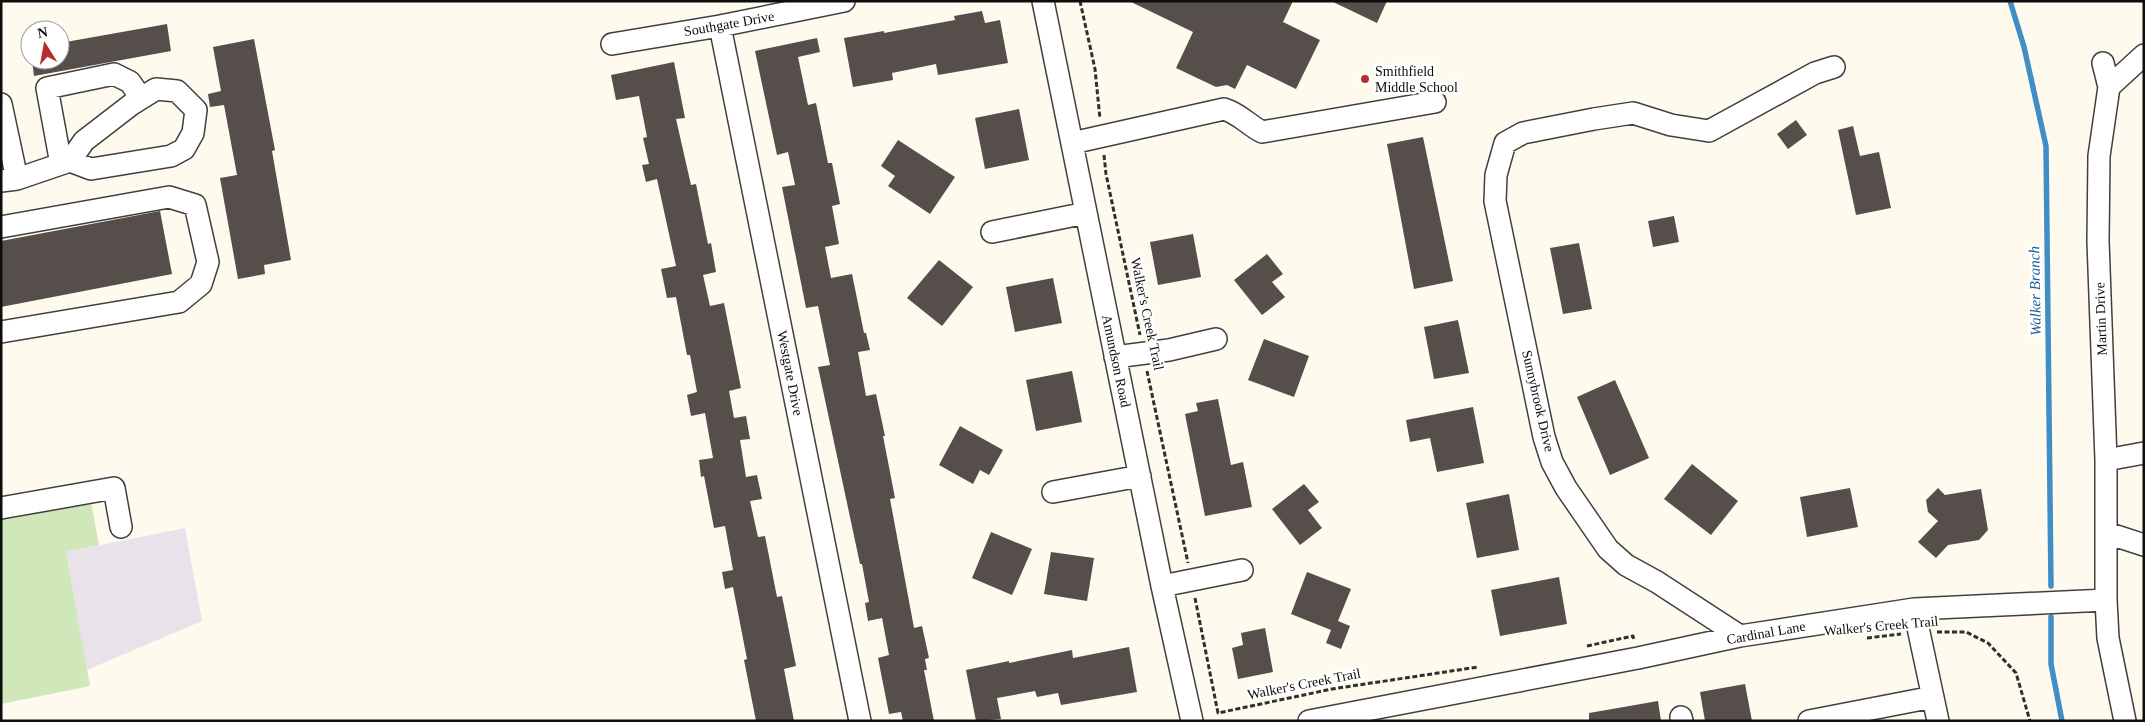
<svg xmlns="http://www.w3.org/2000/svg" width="2145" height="722" font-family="Georgia,serif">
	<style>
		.industrial { fill: #eae2eb }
		.green { fill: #d0e7b9 }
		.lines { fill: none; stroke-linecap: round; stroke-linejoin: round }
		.stream { stroke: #408ec6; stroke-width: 5.5 }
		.building { fill: #554e4a }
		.minor-casing { stroke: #404040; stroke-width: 24 }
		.path { stroke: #2f2f2f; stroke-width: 3; stroke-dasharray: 5 2.5; stroke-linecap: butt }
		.minor { stroke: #fff; stroke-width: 21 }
		.poi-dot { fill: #b62c30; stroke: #fff; stroke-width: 2 }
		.labels { text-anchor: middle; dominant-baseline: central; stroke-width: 5; stroke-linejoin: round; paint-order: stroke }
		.street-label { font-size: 14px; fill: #0d0d0d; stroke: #fff }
		.poi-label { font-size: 14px; fill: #0d0d0d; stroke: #fff; text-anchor: start }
		.water-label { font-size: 15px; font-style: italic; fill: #1c6098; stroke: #fff }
	</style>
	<rect width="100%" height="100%" fill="#fefbee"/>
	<path class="industrial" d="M185,528L202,621L87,670L66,552Z"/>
	<path class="green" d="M91,502L99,545L66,552L90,686L1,704V519Z"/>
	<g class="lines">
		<path class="stream" d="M2010,1L2024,47L2046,146L2051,586
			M2051,617V664L2062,721"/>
	</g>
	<path class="building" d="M1129,1H1293L1283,22L1320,40L1296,89L1247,65L1235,89L1227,85L1216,87L1176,68L1193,32Z
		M1331,1H1387L1377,23Z
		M982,11L985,23L1000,20L1008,63L938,75L936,64L892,73L893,80L853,87L844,38L884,31V33L955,20L954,16Z
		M167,24L171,51L34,76L32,60H60V43Z
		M817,38L820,52L798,57L808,105L816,103L828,163H832L840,204L832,206L839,244L825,247L831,278L852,274L864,333H866L870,350L858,352L866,396L876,394L885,436H883L895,498L890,499L914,628L922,626L929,658L925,659L927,670H924L934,721H903L901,712L889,714L878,658L889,655L882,618L868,621L865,603L869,602L862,564H860L818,367L830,365L818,306L806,308L782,187L795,185L788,152L777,155L755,51Z
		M254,39L275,150L272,151L291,260L264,265L265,274L238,279L220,178L237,175L224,105L210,107L208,94L221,91L213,47Z
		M674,62L685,118L676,119L691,185L696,184L708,244L711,243L716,272L703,275L710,306L724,303L741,388L729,391L734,418L746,416L750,439L740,440L746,477L757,475L762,499L750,501L758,537L765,536L777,597L782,596L796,666L784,669L794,721H756L744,660L747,659L733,587L725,589L722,572L733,570L725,526L714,528L704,476L701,477L699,460L713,458L705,413L691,416L687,395L697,392L690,355H687L676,297L667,298L661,269L676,266L657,179L646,182L642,165L649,164L643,138L647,137L639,96L616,100L611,75Z
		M1019,109L1029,160L985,169L975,118Z
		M1796,120L1807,135L1788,149L1777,134Z
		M1853,126L1860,156L1879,152L1891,208L1856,215L1838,130Z
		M1423,137L1453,281L1414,289L1387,144Z
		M898,140L955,177L930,214L888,186L895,176L881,166Z
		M160,211L172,274L1,307V241Z
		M1674,216L1679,242L1653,247L1648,221Z
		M1193,234L1201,277L1158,285L1150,242Z
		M1579,243L1592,309L1563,314L1550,248Z
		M1267,254L1283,274L1272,282L1285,297L1262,315L1234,280Z
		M939,260L973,287L942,326L907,298Z
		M1053,278L1062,323L1015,332L1006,287Z
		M1458,320L1469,373L1434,379L1424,327Z
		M1264,339L1309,356L1294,397L1248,380Z
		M1072,371L1082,422L1036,431L1026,380Z
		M1615,380L1649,458L1610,475L1577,397Z
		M1218,399L1231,465L1243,462L1252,507L1205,516L1185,414L1198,411L1196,403Z
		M1473,407L1484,463L1437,472L1430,438L1410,442L1406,420Z
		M960,426L1003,450L989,475L980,470L973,484L939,465Z
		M1692,464L1738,501L1711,535L1664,499Z
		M1304,484L1319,502L1308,510L1322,528L1300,545L1272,509Z
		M1850,488L1858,527L1807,537L1800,497Z
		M1938,488L1945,495L1981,489L1988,530L1979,540L1948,545L1936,558L1918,542L1938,521L1928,512L1926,500Z
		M1509,494L1519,550L1477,558L1466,503Z
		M991,532L1032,549L1012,595L972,578Z
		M1051,552L1094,558L1087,601L1044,594Z
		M1307,572L1351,589L1338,621L1350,626L1341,649L1326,643L1331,630L1291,614Z
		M1559,577L1567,624L1500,636L1491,590Z
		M1265,628L1273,672L1238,679L1232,648L1243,645L1241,633Z
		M1129,647L1137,692L1061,705L1058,693L1037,697L1035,691L997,698L1001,719L976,721L966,670L1009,661V663L1072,650L1073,658Z
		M1745,684L1752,721H1705L1700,692Z
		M1658,701L1661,721H1589V713Z"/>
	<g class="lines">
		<g class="minor-casing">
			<path id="minor" d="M1043,1L1162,586L1192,721
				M720,26L860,721
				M612,44L720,26L844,1
				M2103,63L2109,87
				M1,104L17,179
				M1072,143L1224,109C1240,114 1247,124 1262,132L1435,102
				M61,164L47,88L114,74L130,82L141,98
				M1,181L17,179L70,161L84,141L132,104L156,89L177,91L196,110L193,133L184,149L171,156L91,169L70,161
				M1,227L169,197L195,205L208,262L201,284L179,302L1,332
				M992,232L1086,213
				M1115,357L1169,350L1216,339
				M2106,460L2144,453
				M1053,492L1140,476
				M1,508L114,488L121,527
				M2107,533L2144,545
				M1162,586L1242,570
				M1914,609L1938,721
				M1740,636L1657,582L1626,565L1608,549L1566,488L1552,462L1544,437L1495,201L1496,175L1505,143L1523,133L1594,119L1633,113L1671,125L1709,131L1815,73L1834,67
				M1681,717L1682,721
				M1309,721L1638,658L1740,636L1914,609L2106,600
				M1809,721L1933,697
				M2125,721L2108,638L2106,600V460L2098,241L2099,156L2109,87L2144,55"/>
		</g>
		<path class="path" d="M1080,1L1095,69L1100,119
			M1104,155L1106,174L1140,335
			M1147,371L1188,563
			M1195,598L1218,713L1332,689L1478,667
			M1937,632H1966L1988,643L2016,673L2030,721
			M1867,638L1901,634
			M1587,646L1633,636L1634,640"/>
		<use href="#minor" class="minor"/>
	</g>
	<circle class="poi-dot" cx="1365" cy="79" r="5"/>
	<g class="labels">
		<g class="street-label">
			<text transform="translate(729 24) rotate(-10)">Southgate Drive</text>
			<text transform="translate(1147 314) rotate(78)">Walker's Creek Trail</text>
			<text transform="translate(2101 319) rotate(-92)">Martin Drive</text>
			<text transform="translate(1116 361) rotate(78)">Amundson Road</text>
			<text transform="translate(790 373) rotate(79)">Westgate Drive</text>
			<text transform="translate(1538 401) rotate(77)">Sunnybrook Drive</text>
			<text transform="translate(1881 626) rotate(-5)">Walker's Creek Trail</text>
			<text transform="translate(1766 633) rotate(-10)">Cardinal Lane</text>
			<text transform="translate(1304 684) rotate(-11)">Walker's Creek Trail</text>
		</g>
		<g class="poi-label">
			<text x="1375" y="71">Smithfield<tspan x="1375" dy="16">Middle School</tspan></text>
		</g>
		<g class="water-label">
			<text transform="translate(2035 291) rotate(-91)">Walker Branch</text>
		</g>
	</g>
	<rect width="2145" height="722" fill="none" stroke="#0d0d0d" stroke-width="5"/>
	<g transform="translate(45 45) rotate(349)"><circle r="24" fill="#ffffff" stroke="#9e9e9e"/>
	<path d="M0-4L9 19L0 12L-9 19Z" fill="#b62c30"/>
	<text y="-8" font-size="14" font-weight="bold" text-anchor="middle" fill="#0d0d0d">N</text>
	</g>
</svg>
